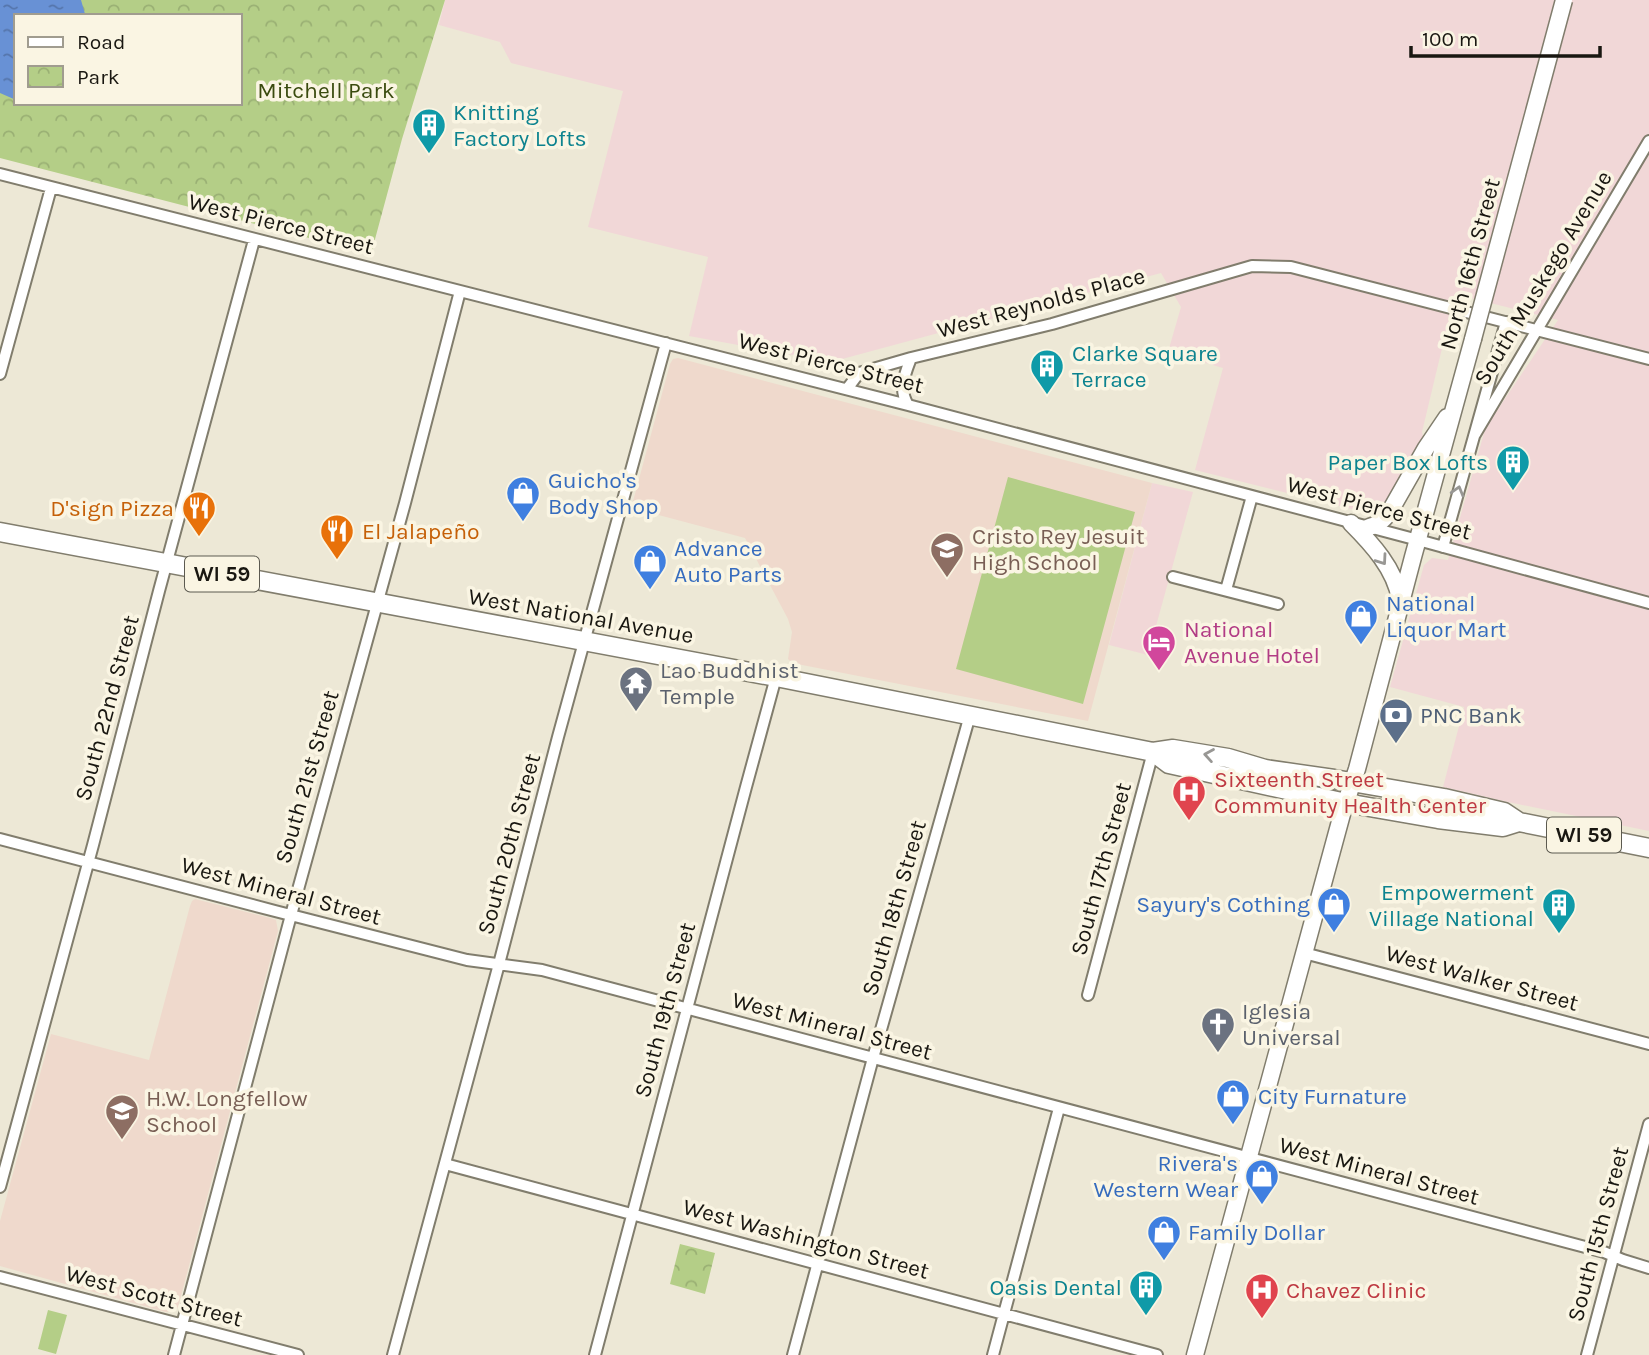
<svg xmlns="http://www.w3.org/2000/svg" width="1649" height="1355" font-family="Karla,sans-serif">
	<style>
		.industrial { fill: #f1d7d7 }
		.education { fill: #efd9cc }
		.park { fill: url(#park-crowns); fill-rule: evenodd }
		.garden { fill: #b4ce87 }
		.water { fill: url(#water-ripples) }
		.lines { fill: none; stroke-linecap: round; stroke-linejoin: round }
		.street-casing { stroke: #817d6d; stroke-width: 14 }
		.secondary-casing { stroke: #817d6d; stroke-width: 19 }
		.primary-casing { stroke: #817d6d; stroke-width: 21 }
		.street { stroke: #fff; stroke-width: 10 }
		.secondary { stroke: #fff; stroke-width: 16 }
		.primary { stroke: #fff; stroke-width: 18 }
		.secondary-bridge-casing { stroke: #817d6d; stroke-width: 19; stroke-linecap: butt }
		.secondary-bridge { stroke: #fff; stroke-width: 16 }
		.oneway { stroke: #989794 }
		.labels { text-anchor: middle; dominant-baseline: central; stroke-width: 7; stroke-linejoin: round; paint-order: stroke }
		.shield { fill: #faf5e3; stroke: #5c5a50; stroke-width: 2 }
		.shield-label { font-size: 21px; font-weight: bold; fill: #191711 }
		.park-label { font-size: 23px; fill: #3a4b0f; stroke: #faf5e3 }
		.culture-label { font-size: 23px; fill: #0d838f; stroke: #faf5e3; text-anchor: end }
		.street-label { font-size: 23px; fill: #191711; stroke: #faf5e3 }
		.shop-label { font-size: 23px; fill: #366cbe; stroke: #faf5e3; text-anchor: start }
		.food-label { font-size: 23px; fill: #c56008; stroke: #faf5e3; text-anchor: end }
		.education-label { font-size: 23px; fill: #785e54; stroke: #faf5e3; text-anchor: start }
		.hotel-label { font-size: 23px; fill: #b23c85; stroke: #faf5e3; text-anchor: start }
		.worship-label { font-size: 23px; fill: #5b616d; stroke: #faf5e3; text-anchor: start }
		.service-label { font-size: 23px; fill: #4e5e75; stroke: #faf5e3; text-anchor: start }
		.health-label { font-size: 23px; fill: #be3a42; stroke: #faf5e3; text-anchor: start }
	</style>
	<defs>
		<pattern id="park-crowns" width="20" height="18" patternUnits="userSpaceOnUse" patternTransform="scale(1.75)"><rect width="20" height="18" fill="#b4ce87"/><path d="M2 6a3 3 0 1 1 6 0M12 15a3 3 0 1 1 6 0" fill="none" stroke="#9ab074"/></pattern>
		<pattern id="water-ripples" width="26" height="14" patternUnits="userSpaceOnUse" patternTransform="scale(1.75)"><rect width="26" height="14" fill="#6891d5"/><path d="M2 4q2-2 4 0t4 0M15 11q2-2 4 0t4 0" fill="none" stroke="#5575ab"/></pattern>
	</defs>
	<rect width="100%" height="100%" fill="#ede8d6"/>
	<path class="industrial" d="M445,0H1649V831L1508,802L1443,787L1464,707L1390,687L1424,565L1432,558L1448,560L1484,433L1490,421L1558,320L1455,294L1422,432L1424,440L1382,511L1372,514L1195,470L1223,368L1168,352L1181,307L1161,273L831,362L689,336L708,257L588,227L623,91L511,63L500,42L439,25Z
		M1152,483L1193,492L1148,655L1109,645Z"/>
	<path class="education" d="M678,358L1152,483L1088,721L792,663L788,659L792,632L788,619L745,538L636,509L632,505L670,364L673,359Z
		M195,899L270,918L276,920L278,931L178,1307L173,1311L166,1312L0,1266V1221L51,1034L149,1060L190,906L192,901Z"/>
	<path class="park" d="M0,0H445L402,139L371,254L0,158ZM16,16H240V103H16Z
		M680,1244L715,1253L705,1294L670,1284Z"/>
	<path class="garden" d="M1008,477L1135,512L1083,704L956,669Z
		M48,1310L67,1315L56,1354L38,1349Z"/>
	<path class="water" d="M0,0H81L85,14L84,16H16V100L0,93Z"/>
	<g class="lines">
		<g class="street-casing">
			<path id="street" d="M0,174L908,405L1418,540L1649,603
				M0,374L51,188
				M847,389L859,373L911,358L1052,324L1252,266L1291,267L1649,359
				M908,405C898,389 905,374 911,358
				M1474,436L1649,141
				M1443,547L1506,322
				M1173,577L1278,604
				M1226,590L1252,496
				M0,839L275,911L467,960L542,970L1604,1252L1623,1260L1649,1268
				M1304,953L1649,1044
				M1088,995L1153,752
				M445,1164L1157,1355
				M0,1187L93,845L159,591L254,240
				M0,1277L298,1355
				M174,1355L291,915L405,503L460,291
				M393,1355L499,964L558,737L666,343
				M595,1355L746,787L776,677
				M793,1355L873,1058L970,715
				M993,1355L1059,1108
				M1587,1355L1649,1124"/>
		</g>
		<g class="secondary-casing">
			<path id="secondary" d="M1351,523C1372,544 1395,569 1400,599
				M1369,527C1378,525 1383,520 1389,513L1426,448L1447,417
				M1195,1355L1342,814L1357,769L1413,557L1473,339"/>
		</g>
		<g class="primary-casing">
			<path id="primary" d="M0,532L776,677L1153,752L1173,749L1228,758L1265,769L1334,779L1444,798L1504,812L1519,822L1649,848
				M1153,752L1169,764L1346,803L1438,819L1503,827L1519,822"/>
		</g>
		<use href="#street" class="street"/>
		<use href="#secondary" class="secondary"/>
		<use href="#primary" class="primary"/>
		<g class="secondary-bridge-casing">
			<path id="secondary-bridge" d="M1473,339L1564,0"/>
		</g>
		<use href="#secondary-bridge" class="secondary-bridge"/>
	</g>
	<defs><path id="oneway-chevron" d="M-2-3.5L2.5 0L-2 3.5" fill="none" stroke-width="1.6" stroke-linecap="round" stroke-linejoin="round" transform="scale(1.75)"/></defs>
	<g class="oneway">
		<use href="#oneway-chevron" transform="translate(1458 491) rotate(-74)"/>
		<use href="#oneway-chevron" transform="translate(1382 560) rotate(55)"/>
		<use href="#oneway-chevron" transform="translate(1209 755) rotate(-170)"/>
	</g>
	<defs>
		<g id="building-pin" transform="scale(1.75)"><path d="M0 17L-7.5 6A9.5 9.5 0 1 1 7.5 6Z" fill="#0f9aa8" stroke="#faf5e3"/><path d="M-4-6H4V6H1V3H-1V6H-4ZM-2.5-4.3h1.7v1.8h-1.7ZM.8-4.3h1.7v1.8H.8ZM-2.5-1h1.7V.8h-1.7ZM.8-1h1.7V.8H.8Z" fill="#fff"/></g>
		<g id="shop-pin" transform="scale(1.75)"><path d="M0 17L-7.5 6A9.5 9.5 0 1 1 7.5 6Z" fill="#3f7fe0" stroke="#faf5e3"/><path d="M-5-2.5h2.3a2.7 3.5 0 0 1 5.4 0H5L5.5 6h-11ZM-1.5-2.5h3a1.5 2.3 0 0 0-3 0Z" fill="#fff"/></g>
		<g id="restaurant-pin" transform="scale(1.75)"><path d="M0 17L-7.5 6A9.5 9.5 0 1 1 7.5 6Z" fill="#e8710a" stroke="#faf5e3"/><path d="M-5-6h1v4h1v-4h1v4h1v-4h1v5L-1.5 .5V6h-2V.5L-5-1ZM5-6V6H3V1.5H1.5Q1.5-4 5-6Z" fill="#fff"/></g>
		<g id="school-pin" transform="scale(1.75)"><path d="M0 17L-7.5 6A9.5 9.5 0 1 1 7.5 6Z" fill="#8d6e63" stroke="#faf5e3"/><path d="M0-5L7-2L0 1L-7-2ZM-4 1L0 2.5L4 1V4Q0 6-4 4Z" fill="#fff"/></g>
		<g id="hotel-pin" transform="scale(1.75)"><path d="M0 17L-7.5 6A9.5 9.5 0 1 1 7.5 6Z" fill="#d1479c" stroke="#faf5e3"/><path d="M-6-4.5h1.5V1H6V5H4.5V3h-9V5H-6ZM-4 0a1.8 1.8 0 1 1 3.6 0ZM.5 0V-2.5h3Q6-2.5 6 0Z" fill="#fff"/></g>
		<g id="temple-pin" transform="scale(1.75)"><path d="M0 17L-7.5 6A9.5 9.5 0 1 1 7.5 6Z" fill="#6b7280" stroke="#faf5e3"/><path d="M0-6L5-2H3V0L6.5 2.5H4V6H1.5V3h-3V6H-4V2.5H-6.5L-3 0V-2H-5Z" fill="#fff"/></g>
		<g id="bank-pin" transform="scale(1.75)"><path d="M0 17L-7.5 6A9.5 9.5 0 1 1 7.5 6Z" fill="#5c6f8a" stroke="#faf5e3"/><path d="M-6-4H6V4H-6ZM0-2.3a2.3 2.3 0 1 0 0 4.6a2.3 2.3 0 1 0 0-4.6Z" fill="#fff"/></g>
		<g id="hospital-pin" transform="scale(1.75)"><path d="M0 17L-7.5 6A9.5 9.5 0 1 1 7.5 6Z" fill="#e0444e" stroke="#faf5e3"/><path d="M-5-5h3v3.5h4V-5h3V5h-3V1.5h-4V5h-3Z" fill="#fff"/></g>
		<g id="church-pin" transform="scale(1.75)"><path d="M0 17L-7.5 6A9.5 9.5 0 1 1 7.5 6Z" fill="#6b7280" stroke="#faf5e3"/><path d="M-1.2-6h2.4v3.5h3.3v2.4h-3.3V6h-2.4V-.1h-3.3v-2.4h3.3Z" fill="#fff"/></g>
	</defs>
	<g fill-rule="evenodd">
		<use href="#building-pin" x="429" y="125"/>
		<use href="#building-pin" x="1047" y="366"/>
		<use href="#building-pin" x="1513" y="462"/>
		<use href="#shop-pin" x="523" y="493"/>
		<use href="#restaurant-pin" x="199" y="508"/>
		<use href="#restaurant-pin" x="337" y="531"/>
		<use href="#school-pin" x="947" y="549"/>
		<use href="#shop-pin" x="650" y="561"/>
		<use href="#shop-pin" x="1361" y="616"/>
		<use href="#hotel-pin" x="1159" y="642"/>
		<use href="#temple-pin" x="636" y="683"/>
		<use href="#bank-pin" x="1396" y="715"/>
		<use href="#hospital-pin" x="1189" y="792"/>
		<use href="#shop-pin" x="1334" y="904"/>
		<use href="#building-pin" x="1559" y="905"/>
		<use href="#church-pin" x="1218" y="1024"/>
		<use href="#shop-pin" x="1233" y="1096"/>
		<use href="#school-pin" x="122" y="1111"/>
		<use href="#shop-pin" x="1262" y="1176"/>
		<use href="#shop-pin" x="1164" y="1232"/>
		<use href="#building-pin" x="1146" y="1287"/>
		<use href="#hospital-pin" x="1262" y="1290"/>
	</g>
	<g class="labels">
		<g class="shield">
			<rect x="185" y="556.5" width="74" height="35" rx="5"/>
			<rect x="1547" y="817.5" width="74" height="35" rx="5"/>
		</g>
		<g class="shield-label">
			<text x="222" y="574">WI 59</text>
			<text x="1584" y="835">WI 59</text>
		</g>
		<g class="park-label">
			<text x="326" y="90">Mitchell Park</text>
		</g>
		<g class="culture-label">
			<text x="453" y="112" text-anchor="start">Knitting<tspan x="453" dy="26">Factory Lofts</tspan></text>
			<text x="1072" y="353" text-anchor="start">Clarke Square<tspan x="1072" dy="26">Terrace</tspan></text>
			<text x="1488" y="462">Paper Box Lofts</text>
			<text x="1534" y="892">Empowerment<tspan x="1534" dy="26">Village National</tspan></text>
			<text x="1122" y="1287">Oasis Dental</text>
		</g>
		<g class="street-label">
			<text transform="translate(281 224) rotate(14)">West Pierce Street</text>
			<text transform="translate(1470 264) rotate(-75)">North 16th Street</text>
			<text transform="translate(1543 278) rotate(-59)">South Muskego Avenue</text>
			<text transform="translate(1041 303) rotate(-15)">West Reynolds Place</text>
			<text transform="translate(831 363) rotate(14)">West Pierce Street</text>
			<text transform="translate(1379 508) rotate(15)">West Pierce Street</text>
			<text transform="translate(581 616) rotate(10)">West National Avenue</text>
			<text transform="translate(107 708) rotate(-75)">South 22nd Street</text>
			<text transform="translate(307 777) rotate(-74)">South 21st Street</text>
			<text transform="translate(509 844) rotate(-75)">South 20th Street</text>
			<text transform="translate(1101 869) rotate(-75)">South 17th Street</text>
			<text transform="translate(281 891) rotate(15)">West Mineral Street</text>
			<text transform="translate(894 908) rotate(-74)">South 18th Street</text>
			<text transform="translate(1482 978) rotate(15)">West Walker Street</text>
			<text transform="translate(665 1010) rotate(-75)">South 19th Street</text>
			<text transform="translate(832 1026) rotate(15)">West Mineral Street</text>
			<text transform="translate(1379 1171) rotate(15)">West Mineral Street</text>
			<text transform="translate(1598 1234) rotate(-75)">South 15th Street</text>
			<text transform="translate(806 1239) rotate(15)">West Washington Street</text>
			<text transform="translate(154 1296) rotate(15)">West Scott Street</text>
		</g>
		<g class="shop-label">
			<text x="548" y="480">Guicho's<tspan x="548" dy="26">Body Shop</tspan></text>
			<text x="674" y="548">Advance<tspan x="674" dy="26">Auto Parts</tspan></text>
			<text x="1386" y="603">National<tspan x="1386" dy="26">Liquor Mart</tspan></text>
			<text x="1310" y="904" text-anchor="end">Sayury's Cothing</text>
			<text x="1258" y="1096">City Furnature</text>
			<text x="1238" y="1163" text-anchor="end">Rivera's<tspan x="1238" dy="26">Western Wear</tspan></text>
			<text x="1188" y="1232">Family Dollar</text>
		</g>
		<g class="food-label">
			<text x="174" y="508">D'sign Pizza</text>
			<text x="362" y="531" text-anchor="start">El Jalapeño</text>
		</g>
		<g class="education-label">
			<text x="972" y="536">Cristo Rey Jesuit<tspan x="972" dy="26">High School</tspan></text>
			<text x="146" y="1098">H.W. Longfellow<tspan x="146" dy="26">School</tspan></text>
		</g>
		<g class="hotel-label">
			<text x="1184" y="629">National<tspan x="1184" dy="26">Avenue Hotel</tspan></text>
		</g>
		<g class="worship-label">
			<text x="660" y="670">Lao Buddhist<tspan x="660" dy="26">Temple</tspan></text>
			<text x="1242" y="1011">Iglesia<tspan x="1242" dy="26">Universal</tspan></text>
		</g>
		<g class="service-label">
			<text x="1420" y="715">PNC Bank</text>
		</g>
		<g class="health-label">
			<text x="1214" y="779">Sixteenth Street<tspan x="1214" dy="26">Community Health Center</tspan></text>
			<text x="1286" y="1290">Chavez Clinic</text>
		</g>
	</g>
	<rect x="14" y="14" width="228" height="91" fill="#faf5e3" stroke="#a09c8f" stroke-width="2"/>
	<rect x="28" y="37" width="35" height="10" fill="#ffffff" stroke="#a09c8f" stroke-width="2"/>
	<text x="77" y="49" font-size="21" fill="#191711">Road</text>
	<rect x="28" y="66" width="35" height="21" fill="url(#park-crowns)" stroke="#a09c8f" stroke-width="2"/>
	<text x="77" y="84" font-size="21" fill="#191711">Park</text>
	<path d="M1411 46v10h189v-10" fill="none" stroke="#191711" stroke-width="3.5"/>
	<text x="1422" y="46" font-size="21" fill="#191711" stroke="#faf5e3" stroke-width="5" paint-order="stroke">100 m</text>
</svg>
